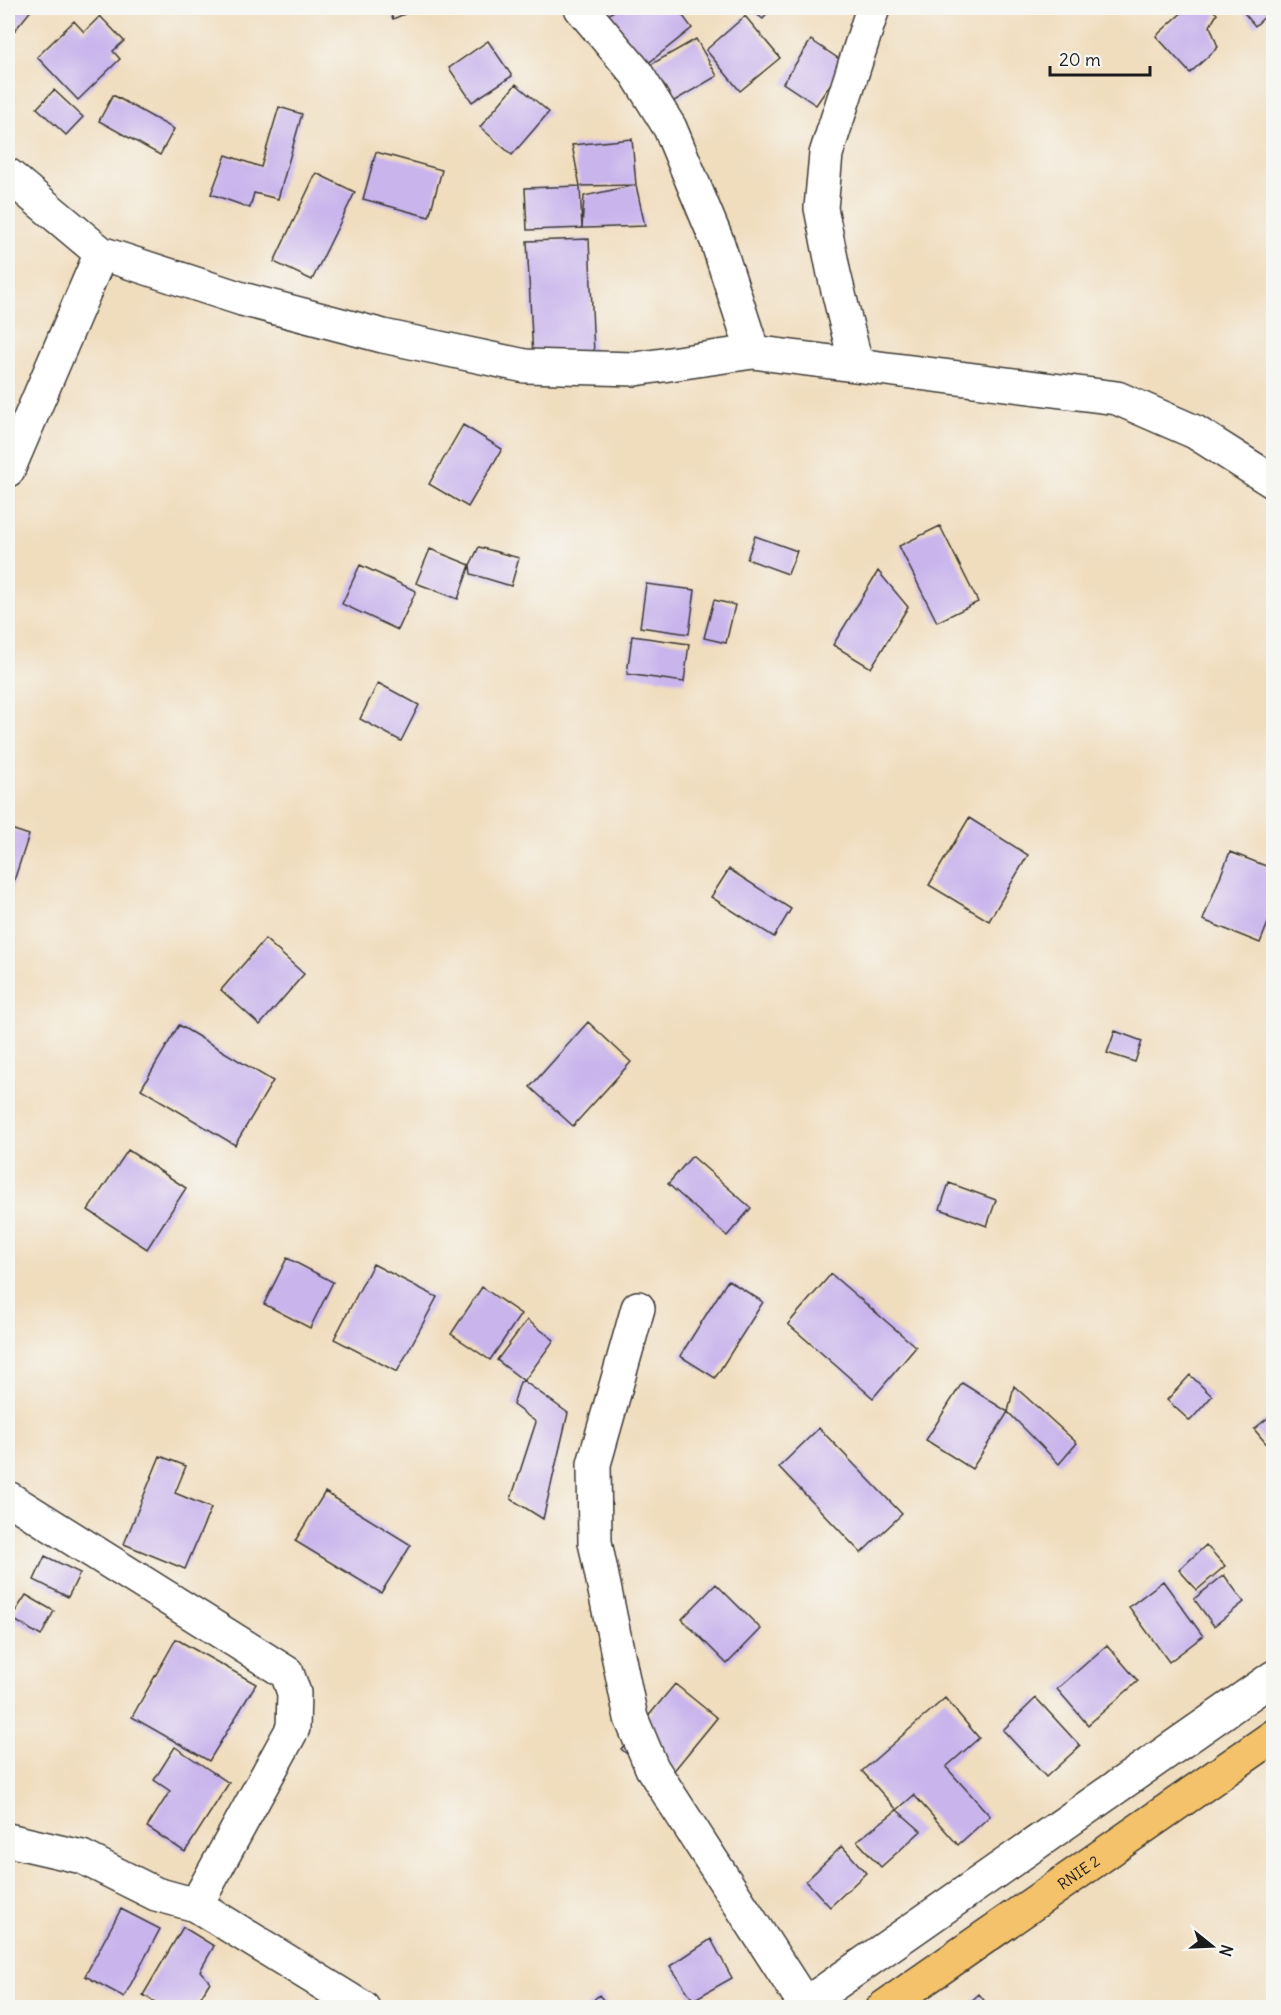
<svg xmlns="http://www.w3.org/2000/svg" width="1281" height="2015" font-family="Delius,sans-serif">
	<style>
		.building { fill: #c9b4ec }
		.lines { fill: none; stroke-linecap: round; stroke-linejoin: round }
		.minor-casing { stroke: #3c3934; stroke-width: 36 }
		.trunk-casing { stroke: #3c3934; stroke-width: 36 }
		.minor { stroke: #fff; stroke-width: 33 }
		.trunk { stroke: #f3c26a; stroke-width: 33 }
		.labels { text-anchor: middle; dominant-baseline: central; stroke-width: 4.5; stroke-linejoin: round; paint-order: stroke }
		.street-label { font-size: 15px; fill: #1c1c1c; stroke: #f6f6f2 }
	</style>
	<rect width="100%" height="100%" fill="#f6f6f2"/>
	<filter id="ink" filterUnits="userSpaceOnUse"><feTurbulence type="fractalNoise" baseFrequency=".0167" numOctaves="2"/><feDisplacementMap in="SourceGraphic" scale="12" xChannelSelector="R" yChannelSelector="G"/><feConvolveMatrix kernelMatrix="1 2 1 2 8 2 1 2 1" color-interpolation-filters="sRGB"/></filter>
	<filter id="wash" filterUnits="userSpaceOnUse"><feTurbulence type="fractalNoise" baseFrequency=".008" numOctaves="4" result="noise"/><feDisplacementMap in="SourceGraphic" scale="24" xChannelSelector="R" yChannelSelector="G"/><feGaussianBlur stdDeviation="1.35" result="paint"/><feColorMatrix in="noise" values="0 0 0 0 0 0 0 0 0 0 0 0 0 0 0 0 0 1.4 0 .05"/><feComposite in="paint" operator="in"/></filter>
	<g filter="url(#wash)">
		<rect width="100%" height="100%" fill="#f0ddbe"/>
		<g id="blocks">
			<path class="building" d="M8,8H33L11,35L8,31Z
				M388,8H418L393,19Z
				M618,8H677L692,28L636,73L596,24Z
				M748,8H772L763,19Z
				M1187,8H1211L1217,14L1210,26L1218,47L1190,73L1156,36Z
				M1240,8H1274L1255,26Z
				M100,16L124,41L113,51L120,59L78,100L37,57L74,21L84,32Z
				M745,16L780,58L740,91L706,50Z
				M696,39L717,76L657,111L636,73Z
				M811,40L845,63L816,105L783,83Z
				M488,41L512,76L472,102L449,68Z
				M516,84L549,112L512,155L480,127Z
				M54,90L83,117L66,135L37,108Z
				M113,95L174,129L160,155L99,121Z
				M279,107L302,114L278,199L254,193L250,208L211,194L226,155L261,167Z
				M632,139L636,185L580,186L582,228L584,196L636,185L645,226L527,230L525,188L580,186L572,145Z
				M376,152L442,170L429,217L363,199Z
				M316,173L355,192L312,280L274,262Z
				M589,239L594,354L533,357L527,241Z
				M463,425L502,449L468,507L429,484Z
				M940,526L978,602L937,622L899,546Z
				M755,536L797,551L788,574L747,559Z
				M479,547L519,558L511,586L471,574L470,565Z
				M430,549L470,565L458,599L416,583Z
				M360,565L416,591L398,630L342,604Z
				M878,571L908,607L871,668L833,645Z
				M646,584L695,590L689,634L640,627Z
				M714,600L735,605L726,643L704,638Z
				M632,636L689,644L684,682L627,674Z
				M378,683L419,705L401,741L360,719Z
				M969,818L1028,855L989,921L929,885Z
				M8,828L29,835L8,899Z
				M1230,852L1274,869V908L1260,943L1203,920Z
				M729,869L791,909L774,937L711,897Z
				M265,939L304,974L260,1025L221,990Z
				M588,1022L631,1062L573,1126L530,1087Z
				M179,1025L273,1081L235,1145L141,1089Z
				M1115,1031L1142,1041L1135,1062L1107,1053Z
				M128,1150L186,1188L147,1249L88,1210Z
				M692,1156L751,1208L727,1236L668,1184Z
				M949,1183L996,1200L987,1226L940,1209Z
				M287,1258L333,1282L310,1328L264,1304Z
				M373,1264L437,1297L397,1372L334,1339Z
				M831,1274L916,1347L873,1398L788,1324Z
				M728,1280L763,1302L715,1378L680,1356Z
				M482,1287L521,1314L490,1360L451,1334Z
				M527,1320L554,1340L524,1381L568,1413L543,1519L511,1499L536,1422L513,1405L520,1382L524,1381L497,1360Z
				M1190,1375L1212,1396L1190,1421L1167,1400Z
				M962,1383L1008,1412L972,1469L926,1440Z
				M1014,1386L1077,1443L1059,1464L1008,1412Z
				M1274,1413V1453L1254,1429Z
				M819,1428L902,1514L861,1553L779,1467Z
				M160,1456L186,1466L175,1493L211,1508L185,1569L124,1544Z
				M325,1492L411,1545L381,1593L295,1541Z
				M1206,1545L1225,1566L1197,1590L1179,1570Z
				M45,1556L80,1573L68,1597L34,1580Z
				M1224,1575L1244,1602L1214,1626L1194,1599Z
				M1163,1581L1203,1636L1169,1662L1129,1607Z
				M716,1584L761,1629L727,1664L682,1619Z
				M26,1595L54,1611L41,1636L11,1618Z
				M176,1639L256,1684L209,1761L132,1717Z
				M1107,1645L1138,1681L1088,1725L1057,1689Z
				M675,1684L717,1718L663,1784L621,1749Z
				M945,1698L979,1738L946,1767L990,1816L958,1845L914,1795L897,1810L862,1771Z
				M1036,1698L1080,1746L1046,1777L1003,1730Z
				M175,1747L229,1783L185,1852L147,1827L170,1791L154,1780Z
				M897,1810L921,1831L881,1867L857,1841Z
				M842,1846L866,1873L830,1907L806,1881Z
				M121,1909L160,1929L124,1997L85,1976Z
				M183,1927L214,1946L200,1971L210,1982L194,2008H165L143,1995Z
				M711,1939L732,1978L693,2000L670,1966Z
				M979,1994L990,2008H964Z
				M599,1995L610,2008H585Z"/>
		</g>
	</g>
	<g filter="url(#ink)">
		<use href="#blocks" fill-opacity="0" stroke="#3c3934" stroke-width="1.5"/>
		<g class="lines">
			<g class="minor-casing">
				<path id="minor" d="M581,8L636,73L670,128L717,241L753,352
					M8,175L101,253L242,299L383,336L525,366L635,369L753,352L1117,398L1195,432L1274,482
					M856,364L834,274L821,208L826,154L873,8
					M8,470L101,253
					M638,1308L594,1464L595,1542L631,1718L652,1768L807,2008
					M8,1498L287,1673L294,1693L293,1728L196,1905
					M8,1840L82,1857L156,1894L196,1905L363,2008
					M800,2008L1274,1677"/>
			</g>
			<g class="trunk-casing">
				<g id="trunk">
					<path id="s1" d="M883,2008L1274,1736"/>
				</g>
			</g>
			<use href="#minor" class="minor"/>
			<use href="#trunk" class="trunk"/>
		</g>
	</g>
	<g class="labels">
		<g class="street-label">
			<text stroke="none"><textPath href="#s1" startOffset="238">RNIE 2</textPath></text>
		</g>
	</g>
	<rect width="1281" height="2015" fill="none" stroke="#f6f6f2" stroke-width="30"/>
	<g transform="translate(1212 1946) rotate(108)" stroke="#f6f6f2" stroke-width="4.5" paint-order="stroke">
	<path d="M0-4.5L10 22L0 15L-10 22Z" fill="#1c1c1c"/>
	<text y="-9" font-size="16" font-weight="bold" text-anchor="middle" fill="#1c1c1c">N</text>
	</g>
	<path d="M1050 66v9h100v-9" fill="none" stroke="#1c1c1c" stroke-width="3"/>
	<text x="1059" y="66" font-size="18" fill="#1c1c1c" stroke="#f6f6f2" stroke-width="4.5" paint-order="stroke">20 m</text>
</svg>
